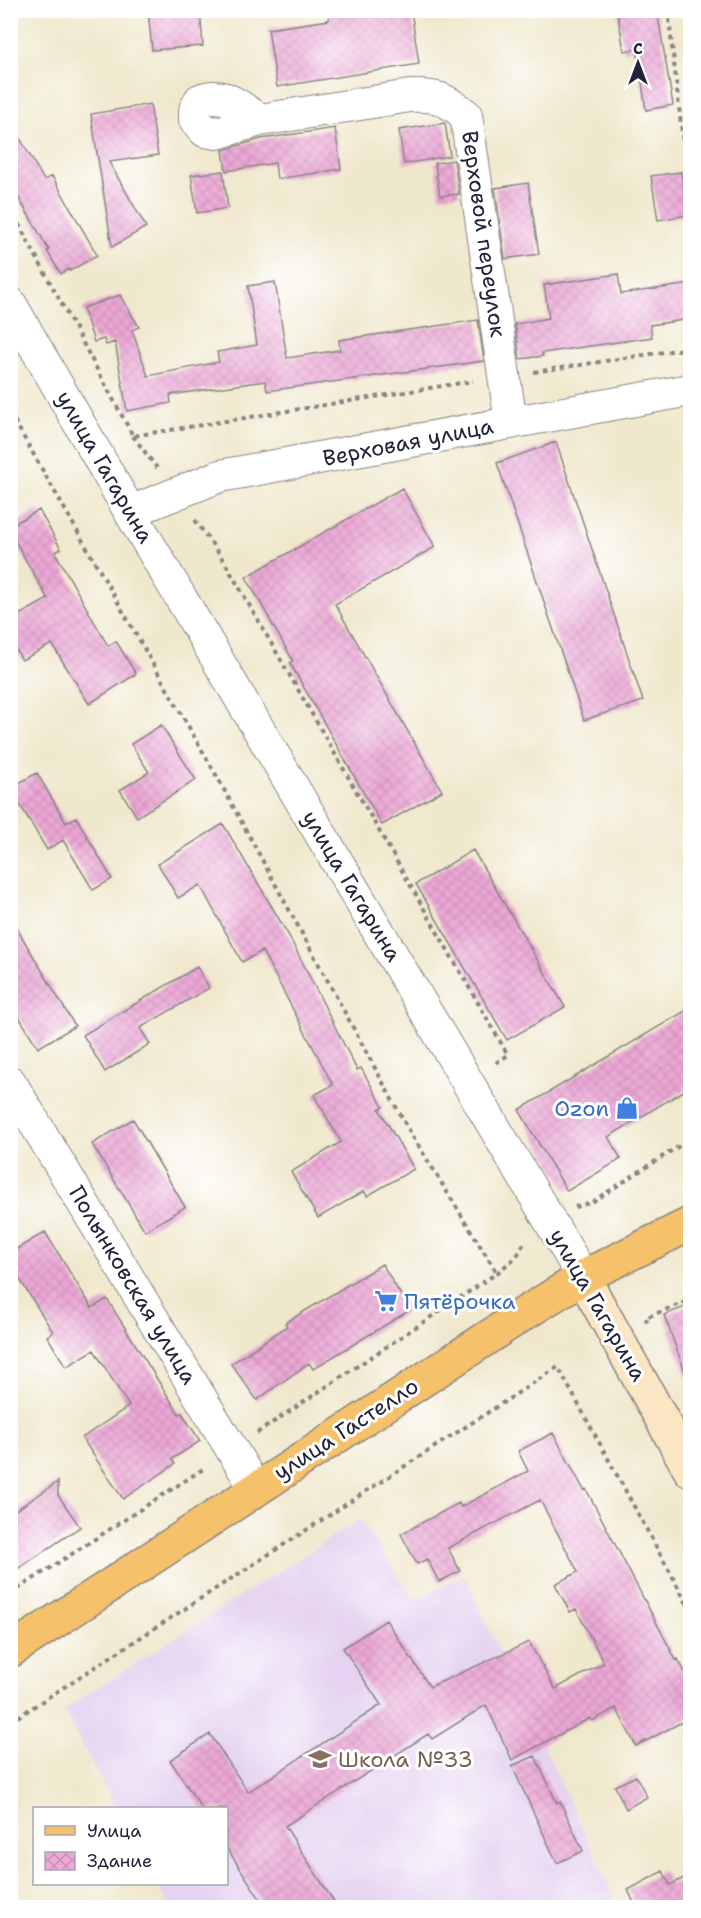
<svg xmlns="http://www.w3.org/2000/svg" width="701" height="1918" font-family="'Shantell Sans',sans-serif">
	<style>
		.built { fill: #e5d3f1 }
		.building { fill: url(#building-cross-hatch) }
		.lines { fill: none; stroke-linecap: round; stroke-linejoin: round }
		.minor-casing { stroke: #898584; stroke-width: 34 }
		.secondary-casing { stroke: #898584; stroke-width: 36 }
		.primary-casing { stroke: #898584; stroke-width: 36 }
		.path { stroke: #898584; stroke-width: 4; stroke-dasharray: 4.5 4.5; stroke-linecap: butt }
		.minor { stroke: #fff; stroke-width: 32 }
		.secondary { stroke: #fbe6c4; stroke-width: 33 }
		.primary { stroke: #f5c16b; stroke-width: 33 }
		.labels { text-anchor: middle; dominant-baseline: central; stroke-width: 6; stroke-linejoin: round; paint-order: stroke }
		.street-label { font-size: 22px; fill: #22223b; stroke: #fff }
		.shop-label { font-size: 22px; fill: #366cbe; stroke: #fff; text-anchor: end }
		.education-label { font-size: 22px; fill: #785e54; stroke: #fff; text-anchor: start }
	</style>
	<defs>
		<pattern id="building-cross-hatch" width="8" height="8" patternUnits="userSpaceOnUse" patternTransform="scale(1.5)"><rect width="8" height="8" fill="#eca8d6"/><path d="M0 0l8 8M0 8l8-8" fill="none" stroke="#ca90b9"/></pattern>
	</defs>
	<rect width="100%" height="100%" fill="#fff"/>
	<filter id="ink" filterUnits="userSpaceOnUse"><feTurbulence type="fractalNoise" baseFrequency=".0167" numOctaves="2"/><feDisplacementMap in="SourceGraphic" scale="12" xChannelSelector="R" yChannelSelector="G"/><feConvolveMatrix kernelMatrix="1 2 1 2 8 2 1 2 1" color-interpolation-filters="sRGB"/></filter>
	<filter id="wash" filterUnits="userSpaceOnUse"><feTurbulence type="fractalNoise" baseFrequency=".008" numOctaves="4" result="noise"/><feDisplacementMap in="SourceGraphic" scale="24" xChannelSelector="R" yChannelSelector="G"/><feGaussianBlur stdDeviation="1.35" result="paint"/><feColorMatrix in="noise" values="0 0 0 0 0 0 0 0 0 0 0 0 0 0 0 0 0 1.4 0 .05"/><feComposite in="paint" operator="in"/></filter>
	<g filter="url(#wash)">
		<rect width="100%" height="100%" fill="#f0e8cd"/>
		<path class="built" d="M360,1519L415,1600L464,1575L619,1907H169L156,1884H226V1808H116L63,1710Z"/>
		<g id="blocks">
			<path class="building" d="M148,10H200L203,46L152,50Z
				M328,10H411L419,64L277,87L268,29L329,20Z
				M617,10H657L673,105L646,110L637,49L624,51Z
				M150,104L158,155L109,162L146,227L112,247L91,114Z
				M10,121L44,180L52,176L97,255L70,271L69,269L61,274L47,251L49,250L10,183Z
				M445,123L450,156L404,164L399,130Z
				M335,128L341,169L277,179L275,163L226,171L223,150L261,139Z
				M454,160L459,194L440,196L435,163Z
				M223,171L228,208L197,213L191,175Z
				M681,172L688,215L658,220L651,176Z
				M528,183L539,254L505,259L495,188Z
				M618,274L621,294L690,284V319L650,325L652,337L542,353L543,356L520,359L515,324L549,318L544,285Z
				M275,282L287,358L340,350L339,340L478,320L484,361L267,391L265,381L170,395L171,403L127,411L115,342L106,345L104,339L94,342L83,308L120,295L139,327L132,330L148,376L219,362L217,352L257,345L248,286Z
				M556,442L643,701L584,720L497,463Z
				M402,488L435,547L335,604L442,791L382,825L290,663L293,661L246,577Z
				M39,510L61,549L55,552L108,646L116,641L136,674L89,704L52,644L22,660L10,639V620L48,599L10,532V526Z
				M161,725L196,780L137,817L120,790L149,772L131,744Z
				M37,773L66,823L76,817L112,879L93,890L63,840L47,850L10,788Z
				M223,824L289,936L357,1070L361,1068L383,1107L379,1109L414,1169L367,1196L364,1191L318,1218L291,1172L341,1142L314,1095L333,1085L262,951L242,962L200,885L178,898L158,864Z
				M473,850L565,1007L507,1040L416,884Z
				M10,917L75,1026L38,1048L10,1002Z
				M197,967L209,988L140,1028L150,1044L105,1072L83,1035Z
				M690,1008V1087L608,1137L621,1159L567,1191L519,1110Z
				M133,1119L185,1207L145,1231L92,1144Z
				M45,1232L92,1308L107,1299L179,1414L182,1413L200,1441L172,1459L175,1464L123,1499L82,1438L129,1406L94,1350L66,1367L47,1336L53,1332L10,1264V1253Z
				M382,1264L410,1310L313,1369L309,1363L257,1400L231,1364L287,1326L285,1323Z
				M690,1305V1379L688,1380L664,1315Z
				M553,1433L584,1490L586,1489L676,1660L678,1659L690,1682V1718L636,1746L616,1708L592,1721L590,1718L512,1760L486,1705L432,1739L428,1734L285,1826L338,1908H266L226,1847V1809H202L170,1760L210,1734L248,1792L381,1705L343,1648L386,1620L430,1687L529,1642L555,1689L604,1663L576,1609L570,1612L555,1584L578,1572L540,1500L448,1548L460,1571L439,1582L427,1559L417,1564L401,1534L459,1503L461,1507L528,1471L518,1451Z
				M58,1482V1495L80,1527L10,1574V1514Z
				M535,1756L557,1803L560,1801L583,1851L557,1863L512,1766Z
				M636,1776L647,1797L626,1809L615,1786Z
				M663,1871L670,1885L690,1875V1908H625L634,1903L628,1890Z"/>
		</g>
	</g>
	<g filter="url(#ink)">
		<use href="#blocks" fill-opacity="0" stroke="#898584" stroke-width="1.5"/>
		<g class="lines">
			<g class="minor-casing">
				<path id="minor" d="M260,120L217,133L205,131L195,120V110L200,100C225,90 239,107 260,120L410,96C438,95 444,98 466,115L511,423
					M10,303L130,512L583,1277
					M130,512L220,476L690,390
					M10,1082L255,1488"/>
			</g>
			<g class="secondary-casing">
				<path id="secondary" d="M583,1277L690,1470"/>
			</g>
			<g class="primary-casing">
				<path id="primary" d="M10,1651L522,1315L583,1277L690,1224"/>
			</g>
			<path class="path" d="M668,10L690,204
				M10,208L133,436L473,381
				M534,372L690,348
				M10,413L215,773L407,1127L497,1273
				M133,436L157,468
				M195,520L224,561L508,1055L494,1064
				M575,1207L592,1202L690,1139
				M648,1322L645,1318L690,1300
				M257,1433L497,1273L517,1256L525,1241
				M10,1594L206,1467
				M10,1722L558,1367L690,1609"/>
			<use href="#minor" class="minor"/>
			<use href="#secondary" class="secondary"/>
			<use href="#primary" class="primary"/>
		</g>
	</g>
	<defs>
		<g id="shop-bare" transform="scale(1.8)"><path d="M-5-2.5h2.3a2.7 3.5 0 0 1 5.4 0H5L5.5 6h-11ZM-1.5-2.5h3a1.5 2.3 0 0 0-3 0Z" fill="#3f7fe0" stroke="#fff" stroke-width="2.5" paint-order="stroke"/></g>
		<g id="supermarket-bare" transform="scale(1.8)"><path d="M-6-5.5h2.5l.6 2H6L4.5 2H-2.5L-4.4-4H-6ZM-1.5 3.2a1.3 1.3 0 1 0 .1 0ZM3 3.2a1.3 1.3 0 1 0 .1 0Z" fill="#3f7fe0" stroke="#fff" stroke-width="2.5" paint-order="stroke"/></g>
		<g id="school-bare" transform="scale(1.8)"><path d="M0-5L7-2L0 1L-7-2ZM-4 1L0 2.5L4 1V4Q0 6-4 4Z" fill="#8d6e63" stroke="#fff" stroke-width="2.5" paint-order="stroke"/></g>
	</defs>
	<g fill-rule="evenodd">
		<use href="#shop-bare" x="627" y="1108"/>
		<use href="#supermarket-bare" x="386" y="1301"/>
		<use href="#school-bare" x="320" y="1759"/>
	</g>
	<g class="labels">
		<g class="street-label">
			<text transform="translate(484 234) rotate(82)">Верховой переулок</text>
			<text transform="translate(408 442) rotate(-11)">Верховая улица</text>
			<text transform="translate(105 467) rotate(60)">улица Гагарина</text>
			<text transform="translate(352 886) rotate(59)">улица Гагарина</text>
			<text transform="translate(133 1285) rotate(59)">Полынковская улица</text>
			<text transform="translate(598 1305) rotate(60)">улица Гагарина</text>
			<text transform="translate(346 1429) rotate(-33)">улица Гастелло</text>
		</g>
		<g class="shop-label">
			<text x="609" y="1108">Ozon</text>
			<text x="404" y="1301" text-anchor="start">Пятёрочка</text>
		</g>
		<g class="education-label">
			<text x="338" y="1759">Школа №33</text>
		</g>
	</g>
	<rect width="701" height="1918" fill="none" stroke="#fff" stroke-width="36"/>
	<rect x="33" y="1807" width="195" height="78" fill="#ffffff" stroke="#a7a7b1" stroke-width="1.5"/>
	<rect x="45" y="1826" width="30" height="9" fill="#f5c16b" stroke="#a7a7b1" stroke-width="1.5"/>
	<text x="87" y="1837" font-size="18" fill="#22223b">Улица</text>
	<rect x="45" y="1852" width="30" height="18" fill="url(#building-cross-hatch)" stroke="#a7a7b1" stroke-width="1.5"/>
	<text x="87" y="1867" font-size="18" fill="#22223b">Здание</text>
	<g transform="translate(638 63)" stroke="#ffffff" stroke-width="4.5" paint-order="stroke">
	<path d="M0-4.5L10 22L0 15L-10 22Z" fill="#22223b"/>
	<text y="-9" font-size="16" font-weight="bold" text-anchor="middle" fill="#22223b">С</text>
	</g>
</svg>
